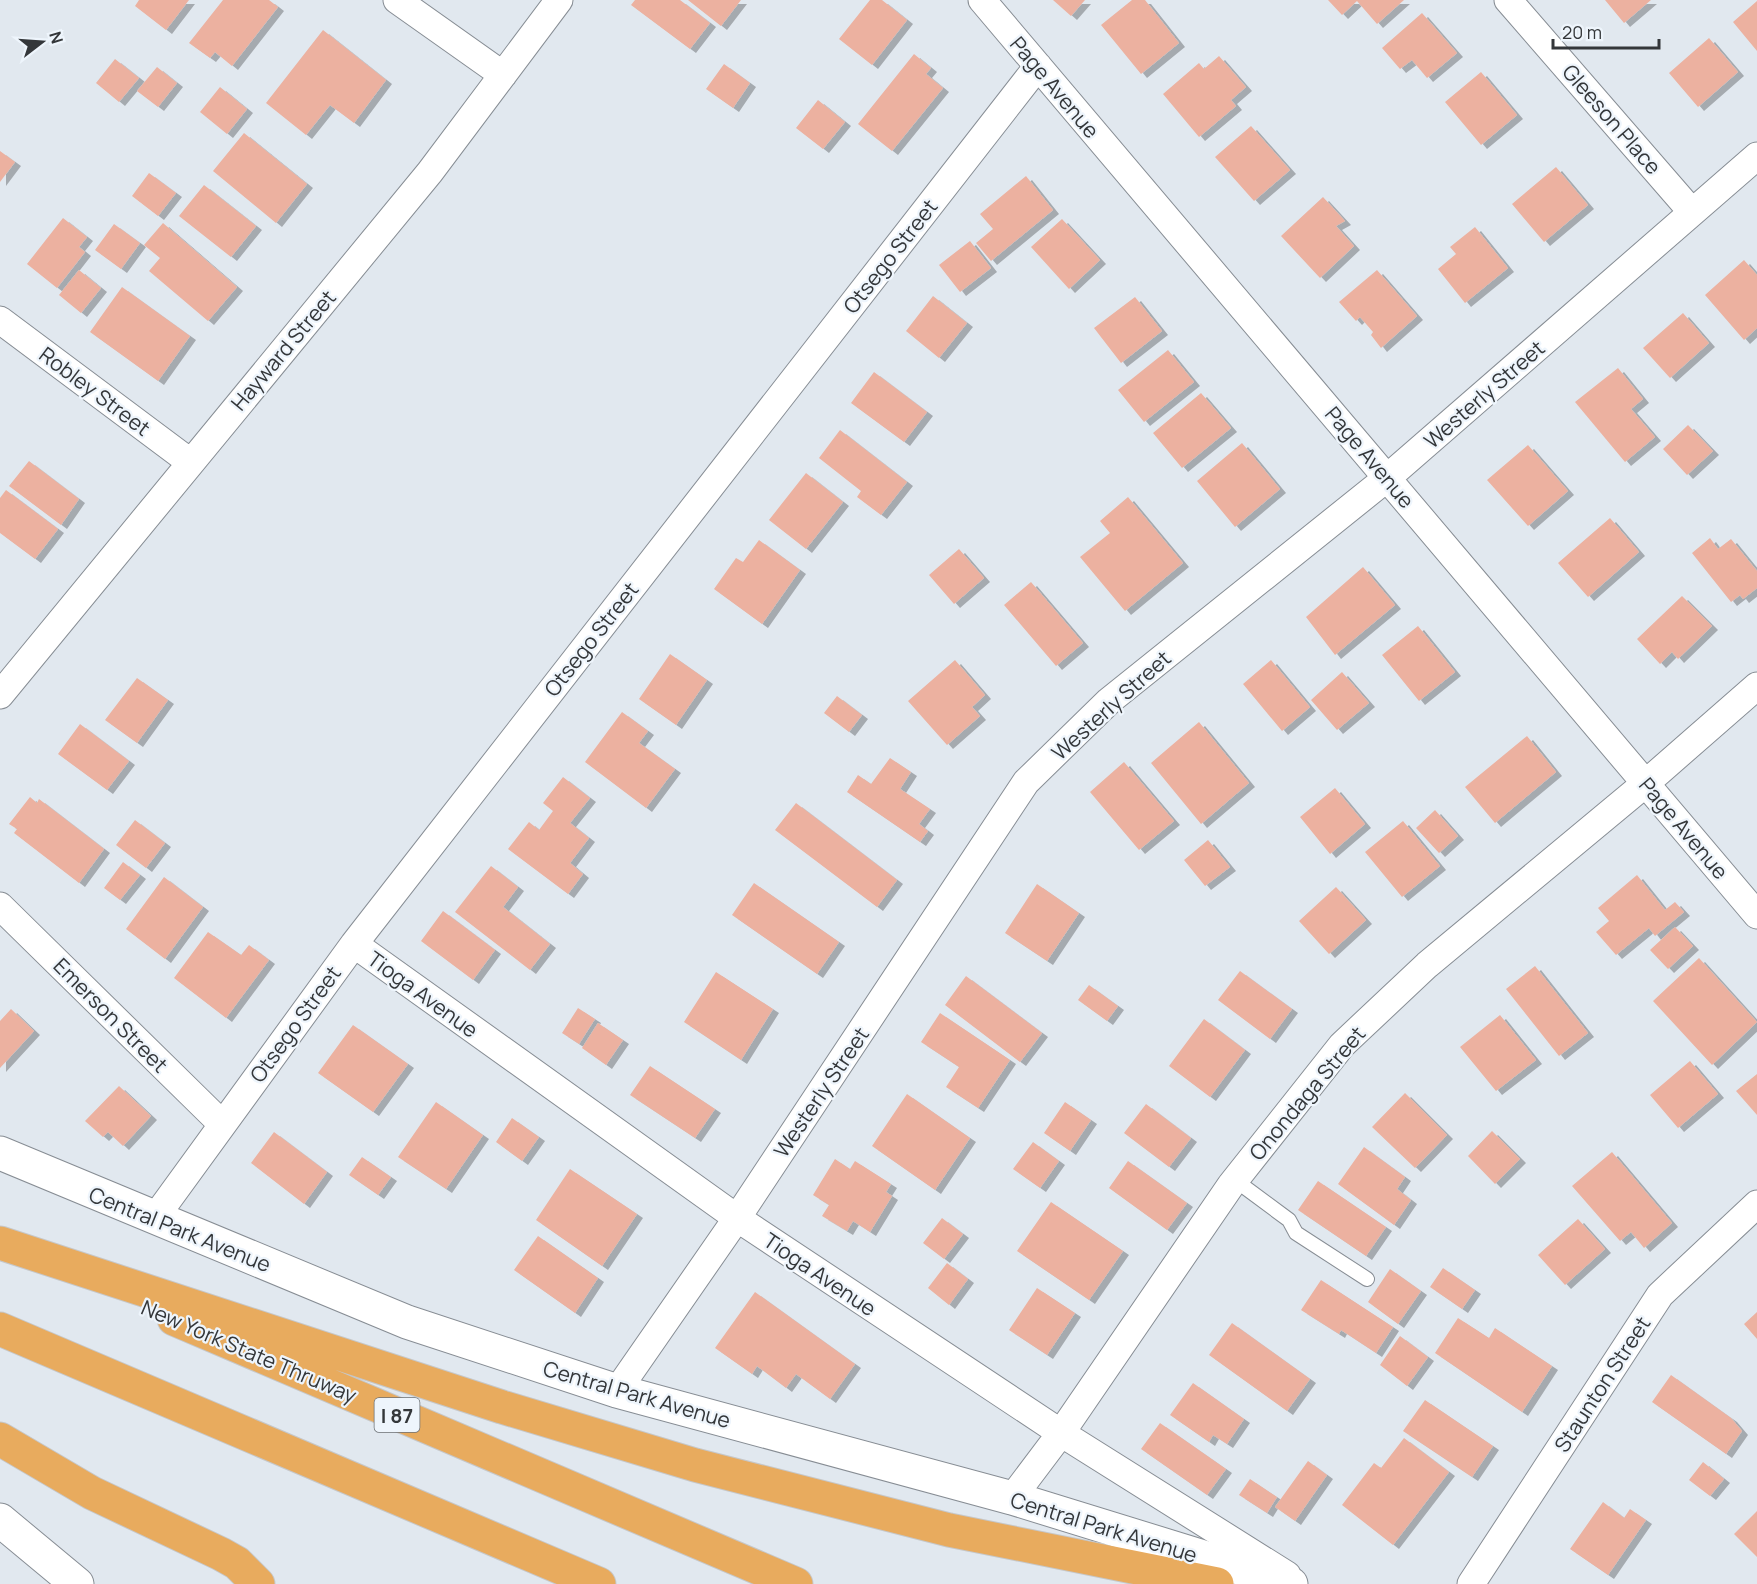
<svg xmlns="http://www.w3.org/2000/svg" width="1757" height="1584" font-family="Manrope,sans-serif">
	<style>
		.building { fill: #ecb1a0; filter: url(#shadow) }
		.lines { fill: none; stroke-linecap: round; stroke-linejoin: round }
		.service-casing { stroke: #878d94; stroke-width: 16 }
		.minor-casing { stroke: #878d94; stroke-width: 29 }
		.secondary-casing { stroke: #878d94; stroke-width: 35 }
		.motorway-casing { stroke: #c6c7c8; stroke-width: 35 }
		.service { stroke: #fff; stroke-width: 14 }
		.minor { stroke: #fff; stroke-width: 27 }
		.secondary { stroke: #fff; stroke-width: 33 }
		.motorway { stroke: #e8ab5e; stroke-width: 33 }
		.labels { text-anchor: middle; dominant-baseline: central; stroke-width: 4.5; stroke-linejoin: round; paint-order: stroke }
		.shield { fill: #eef5fc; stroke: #6c7074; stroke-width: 1.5 }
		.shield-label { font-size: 20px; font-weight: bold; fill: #34373a }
		.street-label { font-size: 21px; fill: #34373a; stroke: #eef5fc }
	</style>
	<defs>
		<filter id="shadow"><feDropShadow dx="6" dy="4" stdDeviation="0" flood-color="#0004"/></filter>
	</defs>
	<rect width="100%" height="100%" fill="#e1e8ef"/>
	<path class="building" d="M139,0H189L166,30L135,6Z
		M223,0H269L278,7L232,66L215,52L210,58L189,43Z
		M635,0H680L710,23L690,49L631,5Z
		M688,0H741L721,26Z
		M870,0H882L907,20L872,65L839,39Z
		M1053,0H1085L1071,16Z
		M1132,0H1145L1179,43L1141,74L1101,25Z
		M1328,0H1404L1377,24L1357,1L1342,15Z
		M1605,0H1651L1624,23Z
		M1757,1V51L1733,22Z
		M1422,13L1457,53L1427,78L1412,60L1400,69L1382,48Z
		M323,30L386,80L354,123L330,105L306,135L266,103Z
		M1709,38L1738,72L1698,107L1669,73Z
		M914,54L931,68L926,74L943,88L892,151L858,124Z
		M1219,56L1246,87L1231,100L1236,106L1199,137L1163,94L1199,63L1204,69Z
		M115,59L139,78L119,102L96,83Z
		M724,64L750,83L733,108L706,89Z
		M157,67L177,83L158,107L137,91Z
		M1481,72L1517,115L1481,145L1445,102Z
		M220,87L247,109L227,134L200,112Z
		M818,100L845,122L823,149L796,128Z
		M1251,126L1290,170L1254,201L1215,157Z
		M244,133L307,184L276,223L213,171Z
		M0,151L15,162L0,182Z
		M1556,167L1588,205L1544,242L1512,204Z
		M149,173L176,193L158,216L132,196Z
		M1026,176L1053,210L991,261L976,243L993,229L980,214Z
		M204,185L256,226L231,257L179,216Z
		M1323,197L1345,221L1336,226L1354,246L1320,278L1281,236Z
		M63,218L87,237L79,247L85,252L57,288L27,264Z
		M1062,219L1100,260L1069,289L1031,247Z
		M163,223L237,287L208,321L149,271L160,258L144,245Z
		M114,224L140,243L121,269L95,250Z
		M1475,227L1508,268L1465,303L1438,269L1456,254L1450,247Z
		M970,241L991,268L960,292L939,265Z
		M1744,260L1757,275V328L1744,340L1705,295Z
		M79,270L101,288L81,313L59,295Z
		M1377,270L1417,316L1381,348L1371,335L1373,332L1360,317L1356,321L1339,302Z
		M122,287L190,336L158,381L90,332Z
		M933,296L967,323L939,358L906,331Z
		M1135,297L1162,331L1121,363L1094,328Z
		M1683,313L1709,343L1670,378L1643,348Z
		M1168,350L1194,382L1144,422L1118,390Z
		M1618,368L1643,399L1631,409L1655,437L1625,462L1575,402Z
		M874,372L927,412L904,442L851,403Z
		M1201,393L1231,428L1182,468L1153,433Z
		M1688,425L1713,451L1687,475L1663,449Z
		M840,430L907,482L881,515L857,497L861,491L819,458Z
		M1242,443L1280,489L1235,527L1197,481Z
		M1528,445L1568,491L1528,526L1487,480Z
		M29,461L79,499L61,525L9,486Z
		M806,473L843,502L806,549L769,520Z
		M6,490L58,529L35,559L0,533V498Z
		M1128,497L1183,563L1125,611L1080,557L1110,533L1100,521Z
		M1610,518L1639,552L1588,597L1558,563Z
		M1710,538L1718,549L1731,539L1757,571V588L1743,599L1740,595L1731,602L1692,553Z
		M759,540L800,570L762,624L714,589L736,558L743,562Z
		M959,549L984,578L954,604L929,575Z
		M1363,567L1395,605L1335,655L1306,617Z
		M1031,582L1083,643L1056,666L1004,605Z
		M1682,596L1712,626L1678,659L1672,652L1660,664L1637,639Z
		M1418,626L1455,672L1419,701L1382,655Z
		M670,654L707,680L676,725L639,699Z
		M955,660L985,695L972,707L980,716L947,745L908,701Z
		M1271,660L1310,707L1282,731L1243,684Z
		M1342,672L1369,703L1337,730L1311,700Z
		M137,678L168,700L137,743L105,720Z
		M837,696L862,715L849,732L824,713Z
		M622,712L648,731L639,743L675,769L646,808L585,762Z
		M1199,722L1249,783L1201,824L1151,763Z
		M80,724L129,761L107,790L58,754Z
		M1527,736L1556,772L1495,823L1465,787Z
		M890,758L911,772L900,789L930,809L919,824L928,831L920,842L847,792L858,775L871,784Z
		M1124,762L1174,821L1139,850L1090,792Z
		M563,777L590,798L570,823L589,838L570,863L583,874L568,894L508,849L529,822L539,830L553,811L543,803Z
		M1335,788L1365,824L1330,854L1300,817Z
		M30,797L37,803L39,799L104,849L79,883L14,833L17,829L9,824Z
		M796,803L897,880L877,907L775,830Z
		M1435,810L1458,836L1439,853L1416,828Z
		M135,820L165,843L146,868L116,845Z
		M1403,821L1440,866L1402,897L1365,852Z
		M1208,840L1230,867L1205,886L1184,860Z
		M123,862L140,875L120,900L104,888Z
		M491,866L518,887L503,907L550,944L530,970L455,912Z
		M1637,875L1665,910L1675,902L1684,912L1655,936L1649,928L1616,955L1596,932L1609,921L1598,908Z
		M164,877L203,907L165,959L126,929Z
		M754,883L839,942L817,974L732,915Z
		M1037,884L1079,913L1047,961L1005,933Z
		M1336,887L1366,920L1329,954L1299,921Z
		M443,911L495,950L473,980L421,941Z
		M1675,927L1693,946L1668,969L1650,950Z
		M208,932L241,955L249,945L269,960L226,1018L174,978Z
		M1699,958L1757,1022L1712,1065L1653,1001Z
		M1535,966L1588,1033L1559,1056L1506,989Z
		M1240,971L1292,1009L1270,1039L1218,1000Z
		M716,972L773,1009L741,1060L684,1022Z
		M966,976L1042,1033L1020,1062L945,1005Z
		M1089,985L1118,1006L1107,1021L1078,1000Z
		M578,1008L595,1019L579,1044L562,1033Z
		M11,1009L34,1031L0,1068V1021Z
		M940,1013L1010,1060L978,1108L946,1087L959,1067L921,1042Z
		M1500,1015L1536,1060L1496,1091L1460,1047Z
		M1204,1019L1245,1050L1210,1097L1169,1066Z
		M598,1023L623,1040L606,1065L582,1048Z
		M353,1025L408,1064L373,1112L318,1073Z
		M1690,1061L1718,1094L1678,1128L1650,1095Z
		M650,1066L715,1109L695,1138L630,1095Z
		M1757,1074V1115L1736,1091Z
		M119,1086L151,1116L123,1146L108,1132L103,1137L85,1121Z
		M1405,1093L1447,1135L1415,1168L1372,1127Z
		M907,1094L970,1138L935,1190L872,1146Z
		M436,1102L483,1135L446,1189L398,1157Z
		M1065,1102L1091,1120L1070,1151L1044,1133Z
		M1146,1104L1191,1138L1169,1167L1124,1133Z
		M512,1118L539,1137L522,1161L496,1142Z
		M1492,1131L1520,1159L1495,1184L1468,1156Z
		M274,1132L327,1172L304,1204L251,1163Z
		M1033,1142L1059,1161L1040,1188L1013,1169Z
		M1364,1147L1405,1177L1397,1189L1411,1200L1394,1225L1338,1184Z
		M1612,1152L1672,1223L1644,1248L1631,1232L1620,1241L1572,1186Z
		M362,1157L391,1177L378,1195L349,1175Z
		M835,1159L850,1169L855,1161L891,1184L886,1192L892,1196L870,1232L853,1221L847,1231L822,1216L829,1205L813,1195Z
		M1128,1161L1187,1203L1167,1230L1109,1188Z
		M570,1169L637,1214L602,1266L536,1220Z
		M1318,1181L1386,1227L1366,1256L1298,1210Z
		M1051,1202L1123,1251L1089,1300L1017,1251Z
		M942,1218L963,1234L944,1259L923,1243Z
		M1578,1219L1605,1249L1565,1285L1538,1255Z
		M538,1236L598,1278L575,1313L514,1270Z
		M947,1263L968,1279L949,1305L928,1288Z
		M1443,1268L1475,1290L1462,1309L1430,1287Z
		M1390,1269L1421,1291L1398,1324L1368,1302Z
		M1321,1280L1393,1327L1376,1353L1341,1330L1339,1334L1301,1310Z
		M1037,1288L1075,1313L1047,1355L1009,1330Z
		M755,1292L855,1364L830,1399L796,1374L786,1388L757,1366L752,1374L715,1348Z
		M1757,1312V1339L1744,1324Z
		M1458,1318L1489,1338L1495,1328L1552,1366L1522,1412L1435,1353Z
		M1232,1323L1310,1379L1287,1411L1209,1355Z
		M1400,1336L1428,1357L1407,1386L1380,1365Z
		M1671,1375L1731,1418L1742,1431L1726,1454L1652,1402Z
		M1193,1383L1244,1419L1227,1444L1213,1435L1209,1442L1170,1415Z
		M1425,1400L1493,1446L1472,1477L1403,1431Z
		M1160,1423L1226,1469L1207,1495L1141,1449Z
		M1404,1438L1449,1472L1393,1545L1342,1505L1374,1463L1381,1468Z
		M1308,1461L1327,1475L1295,1521L1275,1507Z
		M1703,1462L1724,1479L1710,1496L1689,1480Z
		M1250,1479L1277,1497L1267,1513L1239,1495Z
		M1603,1502L1624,1518L1630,1509L1646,1520L1608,1575L1570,1549Z
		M1757,1511V1557L1734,1534Z"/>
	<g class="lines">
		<g class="service-casing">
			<path id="service" d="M1235,1180L1289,1220L1296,1233L1367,1279"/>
		</g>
		<g class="minor-casing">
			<path id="minor" d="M397,0L503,75
				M982,0L1757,915
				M1508,0L1692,212
				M0,320L190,462
				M0,695L430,172L559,0
				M0,906L222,1124
				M354,944L737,1218L1061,1433L1287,1575
				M154,1219L354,944L1038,66
				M617,1391L737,1218L1026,782L1109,701L1387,478L1757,156
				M1012,1498L1061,1433L1231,1185L1342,1045L1427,965L1646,783L1757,686
				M1471,1584L1660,1295L1757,1204"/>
		</g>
		<g class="secondary-casing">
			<path id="secondary" d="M0,1153L407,1322L617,1391L1012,1498L1291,1584
				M0,1520L77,1584"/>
		</g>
		<g class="motorway-casing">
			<path id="motorway" d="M0,1243L502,1407L695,1465L949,1530L1217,1584
				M174,1319L796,1584
				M0,1329L599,1584
				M0,1439L92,1493L221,1554L237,1563L258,1584"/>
		</g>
		<use href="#service" class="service"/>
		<use href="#minor" class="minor"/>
		<use href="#secondary" class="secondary"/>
		<use href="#motorway" class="motorway"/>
	</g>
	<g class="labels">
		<rect class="shield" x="374.5" y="1398" width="45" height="34" rx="4.5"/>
		<g class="shield-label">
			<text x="397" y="1415">I 87</text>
		</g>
		<g class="street-label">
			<text transform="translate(1055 87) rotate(50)">Page Avenue</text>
			<text transform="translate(1612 119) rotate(49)">Gleeson Place</text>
			<text transform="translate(890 256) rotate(-52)">Otsego Street</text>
			<text transform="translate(283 350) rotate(-50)">Hayward Street</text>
			<text transform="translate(95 391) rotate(37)">Robley Street</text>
			<text transform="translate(1484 394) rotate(-41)">Westerly Street</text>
			<text transform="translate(1370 457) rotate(50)">Page Avenue</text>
			<text transform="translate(591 639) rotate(-52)">Otsego Street</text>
			<text transform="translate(1111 705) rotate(-42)">Westerly Street</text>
			<text transform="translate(1684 828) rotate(50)">Page Avenue</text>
			<text transform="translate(423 994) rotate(36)">Tioga Avenue</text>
			<text transform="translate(111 1015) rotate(45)">Emerson Street</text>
			<text transform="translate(295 1024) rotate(-54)">Otsego Street</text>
			<text transform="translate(821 1092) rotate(-56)">Westerly Street</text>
			<text transform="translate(1307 1093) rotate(-50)">Onondaga Street</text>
			<text transform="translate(180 1229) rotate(22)">Central Park Avenue</text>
			<text transform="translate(820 1274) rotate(34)">Tioga Avenue</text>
			<text transform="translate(249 1351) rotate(23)">New York State Thruway</text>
			<text transform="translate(1602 1384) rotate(-57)">Staunton Street</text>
			<text transform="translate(637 1394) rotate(16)">Central Park Avenue</text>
			<text transform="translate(1104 1527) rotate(17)">Central Park Avenue</text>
		</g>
	</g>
	<g transform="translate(42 42) rotate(73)" stroke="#eef5fc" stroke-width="4.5" paint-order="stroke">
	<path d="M0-4.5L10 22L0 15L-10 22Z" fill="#34373a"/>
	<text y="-9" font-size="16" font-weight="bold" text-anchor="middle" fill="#34373a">N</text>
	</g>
	<path d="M1553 39v9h106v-9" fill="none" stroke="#34373a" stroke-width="3"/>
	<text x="1562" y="39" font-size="18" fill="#34373a" stroke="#eef5fc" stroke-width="4.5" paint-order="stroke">20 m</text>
</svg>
